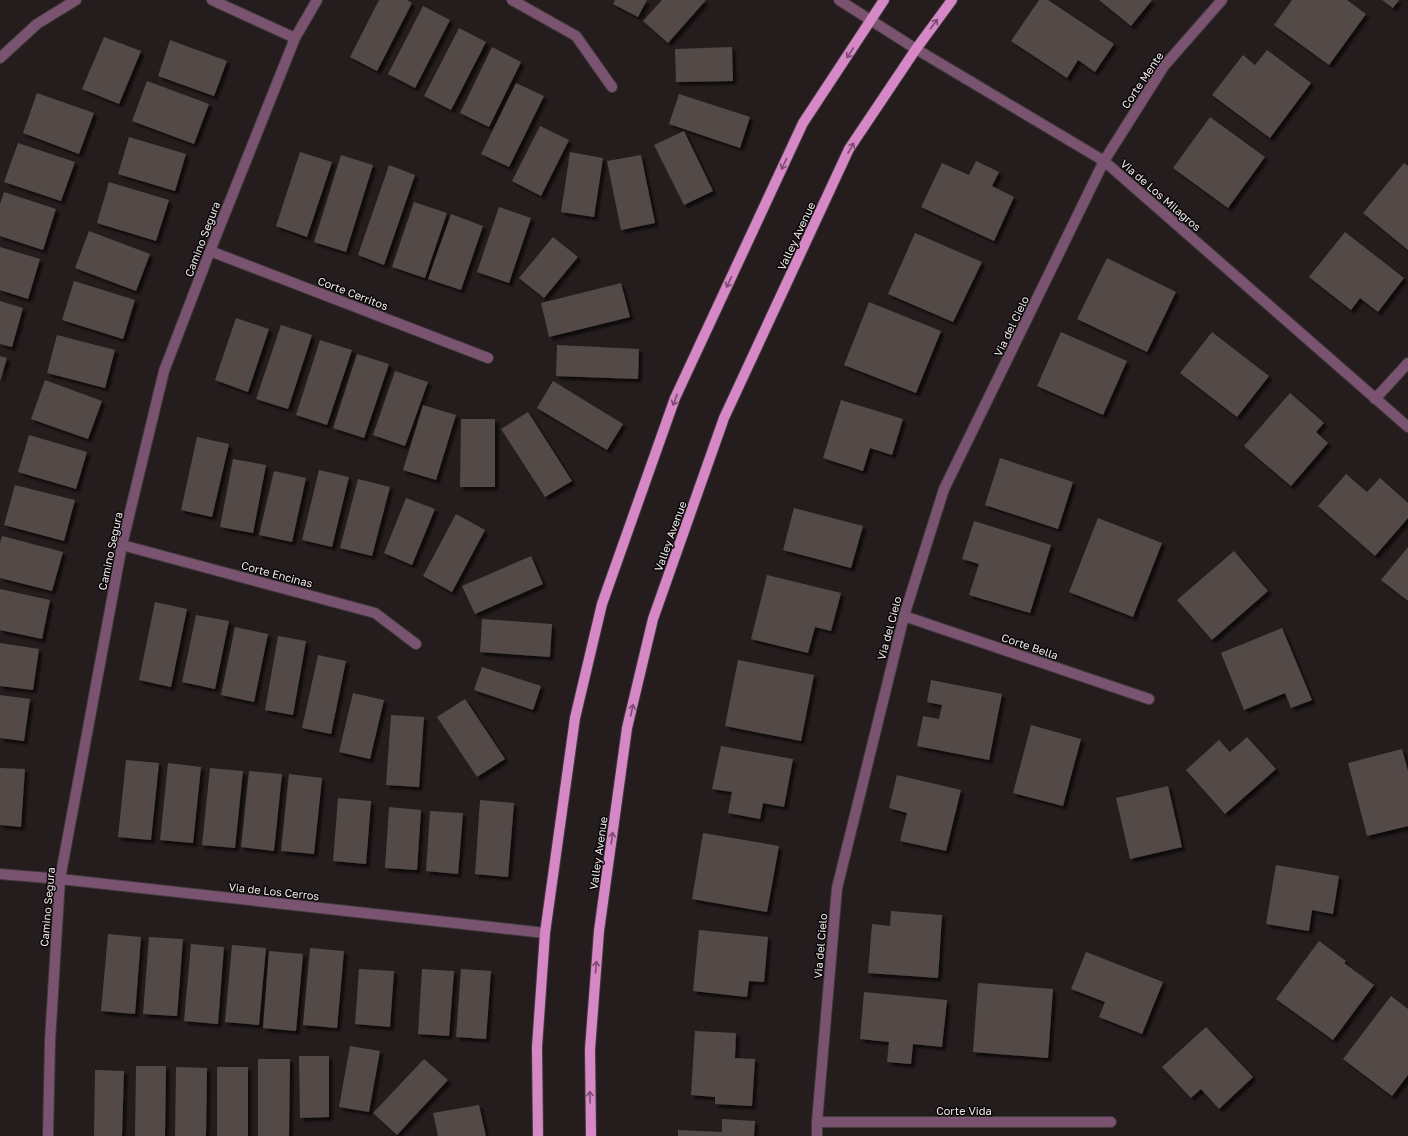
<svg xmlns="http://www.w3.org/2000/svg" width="1408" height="1136" font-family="'Golos Text',sans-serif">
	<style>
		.building { fill: #534a47; filter: url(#shadow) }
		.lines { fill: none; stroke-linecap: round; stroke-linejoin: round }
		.minor-casing { stroke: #41393a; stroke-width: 12 }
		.major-casing { stroke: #41393a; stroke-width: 12 }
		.minor { stroke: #795370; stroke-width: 10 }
		.major { stroke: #d687c5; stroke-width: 10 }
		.oneway { stroke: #7a4d70 }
		.labels { text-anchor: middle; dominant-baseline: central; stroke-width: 3; stroke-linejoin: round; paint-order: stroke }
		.street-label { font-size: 11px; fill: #f0eaeb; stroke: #0a0708 }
	</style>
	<defs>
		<filter id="shadow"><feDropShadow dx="3.5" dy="3.5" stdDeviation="1" flood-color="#0009"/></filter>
	</defs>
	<rect width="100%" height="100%" fill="#241c1d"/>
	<path class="building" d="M379,0H407L412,3L377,71L350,57Z
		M615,0H647L638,17L613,4Z
		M662,0H706L668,43L643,21Z
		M1039,0H1048L1114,44L1095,72L1078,60L1067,78L1011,41Z
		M1099,0H1152L1131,26Z
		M1292,0H1347L1366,14L1329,65L1274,25Z
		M1382,0H1399L1393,8Z
		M423,6L450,20L415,88L388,74Z
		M459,28L486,42L451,110L424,96Z
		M104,37L141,51L119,104L82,89Z
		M170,40L227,61L214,96L158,76Z
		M492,47L521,62L489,127L460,113Z
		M732,47L733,81L676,82L675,49Z
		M1267,50L1311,83L1270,138L1212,95L1243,55L1255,65Z
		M147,81L209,104L194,144L132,121Z
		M516,83L544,96L509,167L481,154Z
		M37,93L94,113L79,154L23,133Z
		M679,94L750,117L740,148L669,124Z
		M1210,117L1265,157L1228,208L1173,168Z
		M540,126L569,140L541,196L512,181Z
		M684,131L713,191L684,205L654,145Z
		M129,137L186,154L175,191L118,174Z
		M18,143L75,162L61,201L4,182Z
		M300,152L332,162L307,237L276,226Z
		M570,152L603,158L594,217L561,212Z
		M341,155L373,165L346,252L314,242Z
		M641,155L655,223L621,230L607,161Z
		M976,161L999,172L992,186L1014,197L994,241L921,207L942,163L969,175Z
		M1404,163L1408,166V250L1363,213Z
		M389,165L415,175L384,265L358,255Z
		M109,182L169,200L156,241L97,223Z
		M4,192L56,209L43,250L0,236V204Z
		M414,202L447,213L425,278L392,267Z
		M499,207L531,218L509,283L477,272Z
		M451,214L483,226L461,290L428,279Z
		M89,231L150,254L136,291L75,268Z
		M1345,232L1404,278L1378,312L1360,298L1351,310L1309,277Z
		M915,233L982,262L953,322L888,294Z
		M553,237L578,257L544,298L519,278Z
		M0,247L40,259L28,299L0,290Z
		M1107,258L1176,292L1147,352L1077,319Z
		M74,281L135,300L123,339L62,320Z
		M621,283L630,317L549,337L541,303Z
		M0,301L23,308L12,347L0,344Z
		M869,302L941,331L916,393L844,365Z
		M236,318L269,329L248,392L215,380Z
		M281,325L312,335L288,409L256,399Z
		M1061,332L1127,361L1103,415L1037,386Z
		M1212,332L1269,376L1237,417L1180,373Z
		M57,335L115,350L105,388L47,373Z
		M320,340L352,350L327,425L296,415Z
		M557,345L639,349L638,379L556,376Z
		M357,354L389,364L364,438L333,428Z
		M0,356L7,358L0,381Z
		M395,371L428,382L405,446L373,435Z
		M45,380L102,401L88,439L31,419Z
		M553,381L623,424L607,450L537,408Z
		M1290,393L1324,423L1316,432L1328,443L1291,486L1244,446Z
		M841,400L903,419L892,455L870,448L863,471L823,458Z
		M423,405L456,415L436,480L403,470Z
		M528,412L572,481L545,497L501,429Z
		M461,419H495V487H460Z
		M29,435L87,452L76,489L18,472Z
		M197,437L229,444L212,517L181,510Z
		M1000,458L1073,482L1058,529L985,505Z
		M233,459L266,465L253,533L220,527Z
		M319,470L349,477L332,547L302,540Z
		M274,471L306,478L292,542L259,535Z
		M1346,474L1367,492L1380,478L1408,503V518L1375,556L1318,506Z
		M358,479L390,487L372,556L340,548Z
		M15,485L75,500L64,541L4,525Z
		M406,498L435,509L412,565L384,553Z
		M794,508L863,526L851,568L783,550Z
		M456,514L485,530L452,592L423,576Z
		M1098,518L1162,543L1133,617L1069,592Z
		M974,521L1051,545L1030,613L969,595L979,564L962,559Z
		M2,536L63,552L52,591L0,578V543Z
		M1408,547V601L1381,580Z
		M1234,551L1268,591L1212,640L1177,600Z
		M531,556L543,584L475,614L462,586Z
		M767,575L841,593L831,631L815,627L808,653L751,639Z
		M0,589L50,600L42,639L0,630Z
		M155,602L187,609L171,687L139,680Z
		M196,615L229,621L215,689L182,682Z
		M482,619L552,624L550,657L480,652Z
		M235,627L268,634L254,702L221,695Z
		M1282,628L1312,700L1291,708L1285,693L1244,710L1221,653Z
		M278,636L306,641L293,715L265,710Z
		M0,643L39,649L33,690L0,686Z
		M318,655L346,661L331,734L302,728Z
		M738,660L814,675L801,741L725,726Z
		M482,667L541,686L533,710L474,690Z
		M931,680L1002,694L989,760L917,746L923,716L939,719L942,705L927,702Z
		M353,693L384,700L370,759L339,752Z
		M0,695L30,699L24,741L0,738Z
		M465,699L505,759L477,777L437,717Z
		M391,715L424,717L419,787L386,785Z
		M1031,725L1081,739L1063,806L1013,793Z
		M1247,737L1276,769L1225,814L1186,770L1219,740L1230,752Z
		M721,746L793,759L784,807L763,803L760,819L728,813L732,792L712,789Z
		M1402,749L1408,771V826L1367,836L1348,763Z
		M126,760L159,763L151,840L118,837Z
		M168,763L201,767L193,843L160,840Z
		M0,768L25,769L21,827L0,825Z
		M210,768L243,771L235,848L202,845Z
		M249,771L282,774L274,851L241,847Z
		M289,774L322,778L314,854L281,851Z
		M897,775L961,790L946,851L900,841L907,813L889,808Z
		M1168,786L1182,847L1130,859L1116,798Z
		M338,798L371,801L366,864L333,861Z
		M480,800L514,803L508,877L475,874Z
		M389,807L421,810L417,870L385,868Z
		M430,811L463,813L458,874L426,871Z
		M703,833L779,846L767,912L692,899Z
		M1276,865L1339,876L1333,914L1312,910L1309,931L1266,924Z
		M891,911L942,915L938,978L868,973L872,924L890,926Z
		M699,930L768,937L764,982L749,981L747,997L693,991Z
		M108,934L141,937L135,1014L101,1011Z
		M149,937L183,939L177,1016L143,1014Z
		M1319,941L1346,961L1344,963L1374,985L1333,1040L1276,999Z
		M191,944L224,947L218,1024L184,1021Z
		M232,945L266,948L259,1025L225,1022Z
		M310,948L344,951L337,1028L303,1025Z
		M269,951L303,954L296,1031L263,1028Z
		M1086,952L1163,982L1142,1034L1099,1017L1105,1002L1071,989Z
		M359,969L394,971L390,1027L355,1024Z
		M422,969L454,971L449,1036L418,1034Z
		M461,969L491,971L486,1039L456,1037Z
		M978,983L1053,989L1048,1058L973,1052Z
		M864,992L947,1000L942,1047L913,1044L911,1064L887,1062L889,1042L860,1039Z
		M1391,996L1408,1009V1075L1392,1096L1343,1059Z
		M1206,1027L1253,1077L1219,1109L1201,1089L1191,1098L1162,1067Z
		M695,1031L736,1033L735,1058L755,1059L752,1106L715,1104V1097L691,1095Z
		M350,1046L380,1051L369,1112L339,1107Z
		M299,1056H329V1117L300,1118Z
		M258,1059H290L289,1136H258Z
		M424,1059L448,1080L397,1135L373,1113Z
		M136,1066H166L165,1136H135Z
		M176,1067L207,1068L206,1136H175Z
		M217,1067H248V1136H217Z
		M95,1070L124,1071L122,1136H94Z
		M479,1105L486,1136H438L433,1113Z
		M722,1119L755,1121L754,1136H678V1130L722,1132Z"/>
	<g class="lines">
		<g class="minor-casing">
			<path id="minor" d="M212,0L295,38
				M512,0L576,36L612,87
				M839,0L916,49L1104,161L1408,427
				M0,58L37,24L76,0
				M210,251L488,358
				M1375,399L1408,363
				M122,545L375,613L416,644
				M904,616L1149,699
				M0,874L60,879L545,933
				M817,1122H1111
				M48,1136L50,1041L60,879L122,545L164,371L210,251L295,38L317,0
				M817,1136V1122L837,888L904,616L944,489L1104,161L1164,66L1222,0"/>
		</g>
		<g class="major-casing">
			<path id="major" d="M538,1136L537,1047L545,933L575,718L602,604L675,398L803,123L884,0
				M591,1136L590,1049L599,931L627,728L653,619L724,418L849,149L916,49L952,0"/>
		</g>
		<use href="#minor" class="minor"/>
		<use href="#major" class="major"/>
	</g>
	<defs><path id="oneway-shaft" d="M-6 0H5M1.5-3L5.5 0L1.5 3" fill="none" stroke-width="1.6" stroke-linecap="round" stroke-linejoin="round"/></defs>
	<g class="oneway">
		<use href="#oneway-shaft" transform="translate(934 24) rotate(-53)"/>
		<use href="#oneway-shaft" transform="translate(850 53) rotate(123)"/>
		<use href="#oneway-shaft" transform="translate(851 148) rotate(-60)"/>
		<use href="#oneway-shaft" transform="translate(784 164) rotate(115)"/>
		<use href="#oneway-shaft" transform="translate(729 282) rotate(115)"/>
		<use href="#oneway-shaft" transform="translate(675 400) rotate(111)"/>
		<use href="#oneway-shaft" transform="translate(632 710) rotate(-77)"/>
		<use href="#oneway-shaft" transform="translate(612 838) rotate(-82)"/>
		<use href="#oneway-shaft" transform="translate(596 967) rotate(-86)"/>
		<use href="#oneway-shaft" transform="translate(590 1097) rotate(-91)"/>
	</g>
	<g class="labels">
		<g class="street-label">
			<text transform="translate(1142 80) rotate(-56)">Corte Mente</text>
			<text transform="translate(1161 195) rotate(41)">Via de Los Milagros</text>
			<text transform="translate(796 236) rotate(-65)">Valley Avenue</text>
			<text transform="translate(202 239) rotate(-69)">Camino Segura</text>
			<text transform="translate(353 293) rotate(21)">Corte Cerritos</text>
			<text transform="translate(1011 326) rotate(-64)">Via del Cielo</text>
			<text transform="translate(670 536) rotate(-70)">Valley Avenue</text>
			<text transform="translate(110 551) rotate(-78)">Camino Segura</text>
			<text transform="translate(277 574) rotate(15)">Corte Encinas</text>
			<text transform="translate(889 628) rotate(-75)">Via del Cielo</text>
			<text transform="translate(1030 646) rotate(19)">Corte Bella</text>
			<text transform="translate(598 853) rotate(-82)">Valley Avenue</text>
			<text transform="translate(274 891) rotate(6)">Via de Los Cerros</text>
			<text transform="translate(47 907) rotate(-85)">Camino Segura</text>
			<text transform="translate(820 946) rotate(-85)">Via del Cielo</text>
			<text x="964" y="1110">Corte Vida</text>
		</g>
	</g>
</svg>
